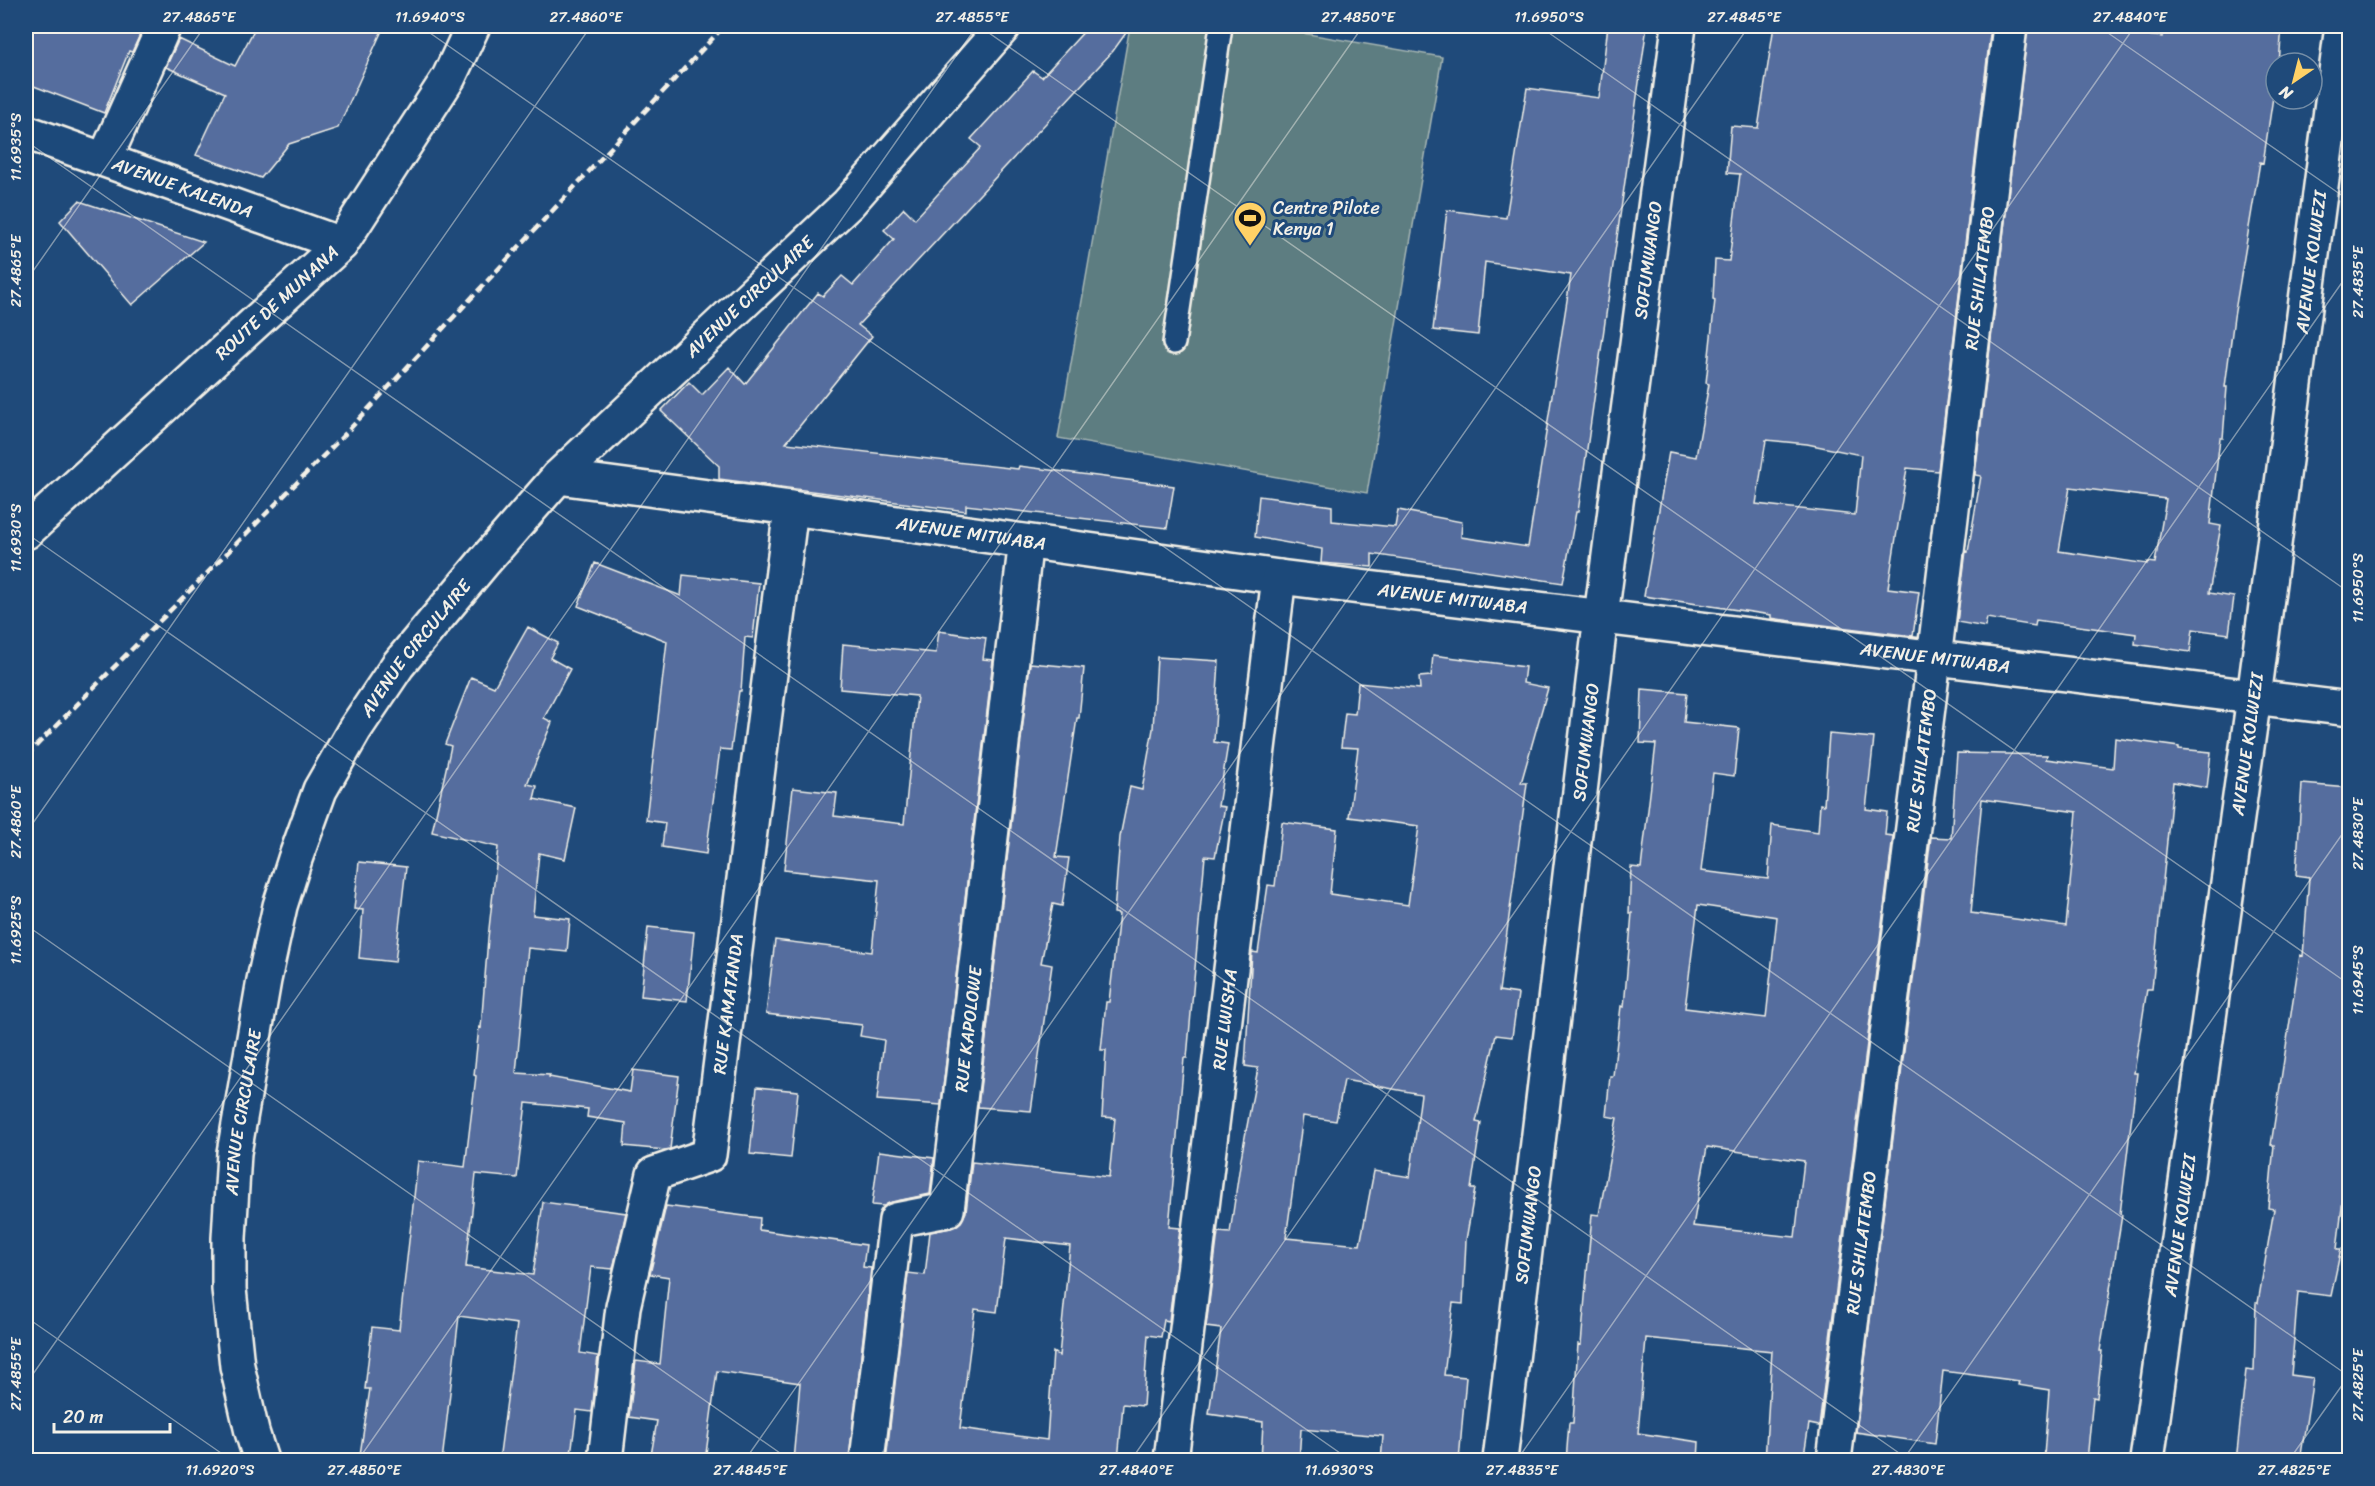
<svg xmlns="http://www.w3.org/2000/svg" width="2375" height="1486" font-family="Sriracha,sans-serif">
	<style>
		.green { fill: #5d7d81; stroke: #a8b7b4; stroke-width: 1.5 }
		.building { fill: #546d9e; stroke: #f4f1e8; stroke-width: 1.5; fill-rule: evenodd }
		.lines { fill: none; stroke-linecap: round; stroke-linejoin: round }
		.lane-casing { stroke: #f4f1e8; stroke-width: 26 }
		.street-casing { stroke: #f4f1e8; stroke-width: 38 }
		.secondary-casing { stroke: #f4f1e8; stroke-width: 38 }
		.lane { stroke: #1f4a7a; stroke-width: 21 }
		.street { stroke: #1f4a7a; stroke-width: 33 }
		.secondary { stroke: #1f4a7a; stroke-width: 33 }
		.rail { stroke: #f4f1e8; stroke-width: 4.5; stroke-dasharray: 9 4.5; stroke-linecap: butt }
		.ticks { fill: none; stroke: #f4f1e8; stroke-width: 1.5; stroke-opacity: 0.45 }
		.labels { text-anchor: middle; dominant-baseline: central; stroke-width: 6; stroke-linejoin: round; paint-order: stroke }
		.street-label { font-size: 18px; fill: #f4f1e8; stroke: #1f4a7a }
		.poi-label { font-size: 18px; fill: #f4f1e8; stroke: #1f4a7a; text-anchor: start }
		.neatline { fill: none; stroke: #f4f1e8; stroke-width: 2 }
		.ticks-label { font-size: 15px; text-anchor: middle; fill: #f4f1e8 }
	</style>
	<rect width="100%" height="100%" fill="#1f4a7a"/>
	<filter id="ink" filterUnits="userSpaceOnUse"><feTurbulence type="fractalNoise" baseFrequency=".0167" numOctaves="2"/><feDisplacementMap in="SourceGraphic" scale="12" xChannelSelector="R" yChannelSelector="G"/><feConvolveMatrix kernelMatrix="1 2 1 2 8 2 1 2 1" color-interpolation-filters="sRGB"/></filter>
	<g filter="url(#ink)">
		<path class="green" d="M1130,26H1262L1442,57L1367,493L1058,438Z"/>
		<path class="building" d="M26,26H144L132,52L129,51L104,113L26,83Z
			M256,26H384L338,128L289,144L261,178L196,155L225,93L166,67L179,39L235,66Z
			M1089,26H1131L1113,51L858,325L872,336L786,443L1018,469L1019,466L1174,486L1167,528L966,505V511L719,479V466L661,411L689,382L702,395L729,367L745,384L818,293L823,296L842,276L853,285L894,239L884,230L904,208L915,219L981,147L971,139L1033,71L1042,77Z
			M1608,26H1647L1578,512H1576L1563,583L1372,554V567L1321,563L1322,549L1255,537L1259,496L1332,506V521L1395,527L1398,510L1462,522L1461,537L1528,547L1571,275L1485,262L1478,335L1433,330L1447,210L1506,218L1527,88L1599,98Z
			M1774,26H1991L1938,471L1907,468L1888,588L1919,592L1913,636L1791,621L1771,618V615L1644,596L1669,452L1696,457L1709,384L1706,383L1715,300L1713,299L1715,260L1729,261L1740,174L1727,173L1731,126L1758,128ZM1766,440L1807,444L1861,455L1855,515L1756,504Z
			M2028,26H2096L2095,30L2163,37L2164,26H2282L2279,63H2276V98L2273,97L2263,163L2260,162L2234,317L2225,387H2227L2223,438H2220L2210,524L2221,526L2209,593L2234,597L2229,634L2193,629L2190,652L2135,644L2136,634L2036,620L2035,626L1987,618L1985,627L1957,622L1966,551L1968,552L1981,476L1975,475ZM2070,487L2166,499L2155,563L2147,562V564L2059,551Z
			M79,201L204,242L132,305L60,221Z
			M595,563L681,596L683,575L759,583L753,638L745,637L741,691H739L731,750L720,749L706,854L662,847L665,823L646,820L667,641L578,606Z
			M528,627L558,643L550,658L570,669L544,718L552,722L527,784L537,786L534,799L576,808L565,859L539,853L533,915L570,919L567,952L528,948L516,1073L550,1075L549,1077L630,1092L633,1070L679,1076L670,1149L665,1150L624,1146L626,1123L587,1117L588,1109L526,1103L517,1178L476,1174L466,1267L533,1275L543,1202L626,1213L613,1269L591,1267L580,1353L598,1356L592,1412L577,1410L570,1461H499L517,1324L459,1316L442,1461H359L370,1389H365L372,1327L399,1330L418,1161L465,1167L476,1076L474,1075L479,1027L481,1028L488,938L498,847L432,832L451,746L445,744L471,677L494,687Z
			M939,631L986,638L983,659L993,660L941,1105L877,1100L884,1040L860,1036L862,1025L766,1014L775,940L872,952L879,880L784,870L793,788L837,793L834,816L904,824L917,696L840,689L843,644L936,653Z
			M1433,655L1525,667L1523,683L1548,688L1521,783H1527L1499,991L1518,994L1512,1037L1496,1035L1476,1122L1481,1123L1471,1189H1475L1466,1240L1463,1304L1453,1303L1444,1375L1466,1377L1459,1461H1381L1383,1436L1301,1429L1299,1461H1261L1263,1422L1209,1414L1221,1329L1206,1327L1218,1232L1230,1233L1241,1158L1258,1068L1245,1066L1252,952L1258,953L1268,885L1275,886L1282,822L1337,829L1330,894L1408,905L1419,826L1349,817L1358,748L1341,747L1345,713L1355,714L1358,683L1420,689L1419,677L1431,676ZM1344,1080L1421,1094L1410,1177L1374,1171L1360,1245L1286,1238L1303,1116L1336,1121Z
			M1157,657L1219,661L1214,742L1228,744L1218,806L1225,807L1215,857L1205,856L1187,1058H1184L1169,1227L1180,1228L1169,1321L1164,1320L1161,1337L1148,1335L1143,1406L1123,1404L1118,1461H886L908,1273L925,1275L930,1232L951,1228L961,1222L966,1212L972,1162L1109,1177L1115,1118L1102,1117L1106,1050H1101L1106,1002H1109L1119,914L1114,913L1120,837L1130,787L1142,790L1153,729ZM1006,1238L1070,1246L1059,1356L1053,1352L1047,1440L960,1428L975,1309L997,1312Z
			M1030,663L1084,668L1079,718H1077L1056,857L1069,858L1062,906L1053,904L1041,963L1052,965L1031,1111L978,1107Z
			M1642,689L1687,693L1684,722L1739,728L1734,776L1713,773L1701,871L1768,879L1772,825L1818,832L1820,804L1824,805L1829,734L1874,738L1866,809L1887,812L1885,835L1893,836L1819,1426L1809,1424L1803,1461H1765L1772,1351L1646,1338L1638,1433L1699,1442L1698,1461H1566L1569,1423H1573L1578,1344L1581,1345L1592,1214L1599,1215L1617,1118L1606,1116L1610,1076H1613L1621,1006L1624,1007L1632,913H1629L1631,867L1641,868L1656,744L1640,743ZM1698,905L1777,917L1766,1018L1685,1008ZM1707,1147L1804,1161L1795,1237L1693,1226Z
			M2115,738L2179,747V749L2211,752L2207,788L2173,782L2152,989H2147L2134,1073H2137L2120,1214L2122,1215L2100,1351H2102L2097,1398L2093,1397L2087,1461L2044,1456L2049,1390L2018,1385L2019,1381L1943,1371L1935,1444L1856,1432L1931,837L1951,838L1957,753L2047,755L2046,759L2113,768ZM1982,799L2077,812L2066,926L1971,913Z
			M2302,784L2349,788V1149L2337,1249H2341L2331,1296L2298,1292L2291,1375L2313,1378L2300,1461H2236L2246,1370L2254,1371L2256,1303H2258L2274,1209L2268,1208L2274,1145H2271L2300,955L2303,956L2309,877L2296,875Z
			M359,862L406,867L395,962L359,958L363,910L354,909Z
			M648,927L694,932L687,1001L641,996Z
			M757,1087L798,1091L791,1158L750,1154Z
			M879,1151L934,1158L930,1194L892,1202L884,1206L872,1205Z
			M666,1206L760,1218L759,1230L866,1245L863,1267L871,1268L849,1461H793L800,1383L717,1371L705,1461H650L657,1421L629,1417L636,1361L660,1364L669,1277L650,1274Z"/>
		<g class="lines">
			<g class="lane-casing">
				<path id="lane" d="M1174,343L1221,26"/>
			</g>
			<g class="street-casing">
				<g id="street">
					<path id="s1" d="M26,132L341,244"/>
					<path d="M105,159L164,26"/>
					<path id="s2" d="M558,477L791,508L1279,577L2350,709"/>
					<path id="s3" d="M605,1460L623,1307L654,1174L709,1155L791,508"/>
					<path id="s4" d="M867,1460L896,1220L947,1210L1024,557"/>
					<path id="s5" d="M1171,1460L1279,577"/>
					<path id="s6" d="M1500,1460L1601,616L1679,26"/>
					<path id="s7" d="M1834,1460L1934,659L2010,26"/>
				</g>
			</g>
			<g class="secondary-casing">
				<g id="secondary">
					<path id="s8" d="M26,532L341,244L449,77L473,26"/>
					<path id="s9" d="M261,1460L252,1432L237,1366L229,1289V1238L234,1153L264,980L280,906L295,859L320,790L355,729L398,665L483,563L558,477L848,204L1004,26"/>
					<path id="s10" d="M2147,1460L2254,697L2342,26"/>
				</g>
			</g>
			<use href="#lane" class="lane"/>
			<use href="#street" class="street"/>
			<use href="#secondary" class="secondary"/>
			<path class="rail" d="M26,756L346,433L724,26"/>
		</g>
	</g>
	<path class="ticks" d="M420,26L2350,1377M979,26L2350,985M1539,26L2350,593M2098,26L2350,201M26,141L1909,1460M26,281L205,26M26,533L1350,1460M26,833L591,26M26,925L790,1460M26,1317L231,1460M26,1384L977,26M358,1460L1363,26M745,1460L1749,26M1131,1460L2135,26M1517,1460L2350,271M1903,1460L2350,823M2289,1460L2350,1374"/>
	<defs>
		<g id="stadium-pin" transform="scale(1.725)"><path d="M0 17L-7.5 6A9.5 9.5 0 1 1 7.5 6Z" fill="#ffd166" stroke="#1f4a7a"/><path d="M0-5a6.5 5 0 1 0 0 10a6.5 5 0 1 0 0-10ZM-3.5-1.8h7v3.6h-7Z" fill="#111"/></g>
	</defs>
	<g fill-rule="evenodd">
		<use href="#stadium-pin" x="1250" y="218"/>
	</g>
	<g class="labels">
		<g class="street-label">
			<text stroke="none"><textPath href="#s1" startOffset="166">AVENUE KALENDA</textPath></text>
			<text stroke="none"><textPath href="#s6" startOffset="1209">SOFUMWANGO</textPath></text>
			<text stroke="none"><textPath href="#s10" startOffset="1209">AVENUE KOLWEZI</textPath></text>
			<text stroke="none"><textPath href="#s7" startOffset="1191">RUE SHILATEMBO</textPath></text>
			<text stroke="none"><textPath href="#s9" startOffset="1342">AVENUE CIRCULAIRE</textPath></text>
			<text stroke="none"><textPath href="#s8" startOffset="340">ROUTE DE MUNANA</textPath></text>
			<text stroke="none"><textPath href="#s2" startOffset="417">AVENUE MITWABA</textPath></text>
			<text stroke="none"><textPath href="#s2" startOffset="903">AVENUE MITWABA</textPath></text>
			<text stroke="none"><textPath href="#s9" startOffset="856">AVENUE CIRCULAIRE</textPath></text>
			<text stroke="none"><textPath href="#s2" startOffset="1389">AVENUE MITWABA</textPath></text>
			<text stroke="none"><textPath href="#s6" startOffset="723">SOFUMWANGO</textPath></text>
			<text stroke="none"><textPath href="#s10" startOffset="723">AVENUE KOLWEZI</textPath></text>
			<text stroke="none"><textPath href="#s7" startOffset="705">RUE SHILATEMBO</textPath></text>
			<text stroke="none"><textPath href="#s3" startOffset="501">RUE KAMATANDA</textPath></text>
			<text stroke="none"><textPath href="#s5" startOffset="444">RUE LWISHA</textPath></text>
			<text stroke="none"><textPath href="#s4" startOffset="476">RUE KAPOLOWE</textPath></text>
			<text stroke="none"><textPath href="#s9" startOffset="352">AVENUE CIRCULAIRE</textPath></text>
			<text stroke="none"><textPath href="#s6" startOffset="237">SOFUMWANGO</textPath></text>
			<text stroke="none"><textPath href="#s10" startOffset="237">AVENUE KOLWEZI</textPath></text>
			<text stroke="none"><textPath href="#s7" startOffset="219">RUE SHILATEMBO</textPath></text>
		</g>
		<g class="poi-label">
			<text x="1273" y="208">Centre Pilote<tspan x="1273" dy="21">Kenya 1</tspan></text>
		</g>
	</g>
	<rect width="2375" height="1486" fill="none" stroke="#1f4a7a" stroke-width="66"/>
	<g transform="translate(2294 81) rotate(215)"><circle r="28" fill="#1f4a7a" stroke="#748da6" stroke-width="1.5"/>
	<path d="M0-4.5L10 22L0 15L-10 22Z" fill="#ffd166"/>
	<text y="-9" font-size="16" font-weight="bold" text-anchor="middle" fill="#f4f1e8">N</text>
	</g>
	<path d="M54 1423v9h116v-9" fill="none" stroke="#f4f1e8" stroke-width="3"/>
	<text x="63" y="1423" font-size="18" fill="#f4f1e8" stroke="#1f4a7a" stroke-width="4.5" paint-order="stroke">20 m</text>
	<rect x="33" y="33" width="2309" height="1420" class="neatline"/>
	<g class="ticks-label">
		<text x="199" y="22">27.4865°E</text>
		<text x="430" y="22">11.6940°S</text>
		<text x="586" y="22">27.4860°E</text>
		<text x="972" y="22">27.4855°E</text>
		<text x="1358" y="22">27.4850°E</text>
		<text x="1549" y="22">11.6950°S</text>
		<text x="1744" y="22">27.4845°E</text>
		<text x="2130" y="22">27.4840°E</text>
		<text transform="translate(16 147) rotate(-90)" y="5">11.6935°S</text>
		<text transform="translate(16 271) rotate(-90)" y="5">27.4865°E</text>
		<text transform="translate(2358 282) rotate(-90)" y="5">27.4835°E</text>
		<text transform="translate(16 538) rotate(-90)" y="5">11.6930°S</text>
		<text transform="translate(2358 588) rotate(-90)" y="5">11.6950°S</text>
		<text transform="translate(16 822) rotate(-90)" y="5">27.4860°E</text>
		<text transform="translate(2358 834) rotate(-90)" y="5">27.4830°E</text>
		<text transform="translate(16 930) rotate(-90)" y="5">11.6925°S</text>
		<text transform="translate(2358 980) rotate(-90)" y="5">11.6945°S</text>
		<text transform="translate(16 1374) rotate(-90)" y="5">27.4855°E</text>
		<text transform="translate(2358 1385) rotate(-90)" y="5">27.4825°E</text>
		<text x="220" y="1475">11.6920°S</text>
		<text x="364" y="1475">27.4850°E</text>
		<text x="750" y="1475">27.4845°E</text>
		<text x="1136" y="1475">27.4840°E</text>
		<text x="1339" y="1475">11.6930°S</text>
		<text x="1522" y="1475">27.4835°E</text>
		<text x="1908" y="1475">27.4830°E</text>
		<text x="2294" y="1475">27.4825°E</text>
	</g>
</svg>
